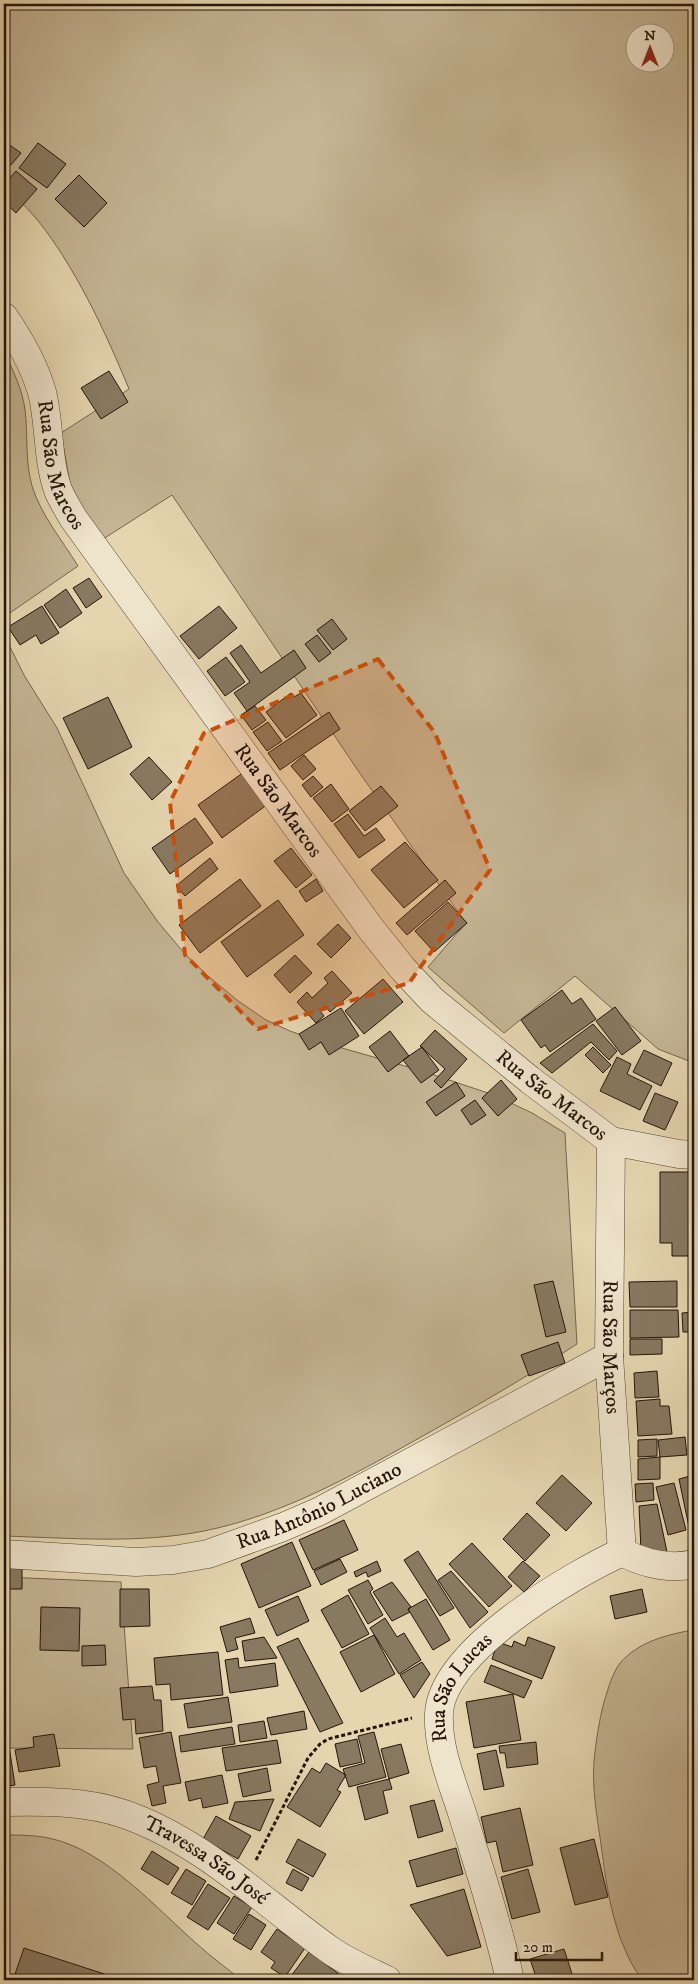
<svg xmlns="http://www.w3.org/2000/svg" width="698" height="1984" font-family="'IM FELL DW Pica',serif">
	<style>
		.green { fill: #c4b594; stroke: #746550; fill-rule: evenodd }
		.building { fill: #887961; stroke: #23150b }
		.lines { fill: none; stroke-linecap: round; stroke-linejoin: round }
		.street-casing { stroke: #544534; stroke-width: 29 }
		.path { stroke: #23150b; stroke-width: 3; stroke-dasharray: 4 2.5; stroke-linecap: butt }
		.street { stroke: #eee4cc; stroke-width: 28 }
		.marked { fill: #ca4f0c; fill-opacity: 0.2; stroke: #ca4f0c; stroke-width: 4; stroke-dasharray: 10 6; stroke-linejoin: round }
		.labels { text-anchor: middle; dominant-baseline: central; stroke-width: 4.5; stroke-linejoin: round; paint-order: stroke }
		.street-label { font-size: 21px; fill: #23150b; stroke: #eee4cc }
	</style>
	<rect width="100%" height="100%" fill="#e5d6b0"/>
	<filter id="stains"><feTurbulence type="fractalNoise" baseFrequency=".004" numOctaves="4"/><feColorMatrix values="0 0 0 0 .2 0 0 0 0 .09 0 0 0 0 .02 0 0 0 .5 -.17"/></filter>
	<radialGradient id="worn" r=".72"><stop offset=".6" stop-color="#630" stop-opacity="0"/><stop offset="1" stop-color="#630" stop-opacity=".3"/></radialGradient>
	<path class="green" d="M4,4H694V1063L658,1049L575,976L504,1033L428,967L466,923L361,775L172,495L100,541L79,505L70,483L61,433L129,389C106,333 74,264 35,217C25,206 14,195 4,183ZM636,32H666V62H636Z
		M4,352C13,370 22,389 25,409C28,434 25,462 32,486C41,515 62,540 78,566L4,617Z
		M4,635L24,675L57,728L124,873L158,922L185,954L208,976L237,1000L266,1020L290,1031L328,1044L419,1070L494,1095L532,1113L565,1133L577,1344C524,1379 469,1410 414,1441C348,1478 279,1516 204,1531C139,1544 69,1538 4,1536Z
		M4,1577L121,1582L133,1749L4,1748Z
		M694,1630V1980H642C614,1941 607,1891 601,1844C597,1817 592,1789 594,1761C596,1741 599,1721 604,1702C608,1689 612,1674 620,1663C638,1642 668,1634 694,1630Z
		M4,1835C20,1835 37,1835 53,1839C107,1852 156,1908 197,1944C211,1957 227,1968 241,1980H4Z"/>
	<path class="building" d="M4,141L21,153L11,165L4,159Z
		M38,143L66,164L47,188L19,168Z
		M16,171L37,189L16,213L4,202V185Z
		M79,175L107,203L84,227L55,199Z
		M109,371L128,402L101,419L81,388Z
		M89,578L102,597L86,608L73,588Z
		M66,589L82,613L60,628L44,605Z
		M42,606L59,633L41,644L36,635L20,645L8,627Z
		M219,606L237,628L199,659L180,636Z
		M332,619L347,639L333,650L317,630Z
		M317,635L331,653L319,662L305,644Z
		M241,645L261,673L294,650L306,668L247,711L234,693L250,682L230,653Z
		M226,657L245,682L225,696L207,671Z
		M291,693L294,697L301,693L317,715L286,738L266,712Z
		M108,697L132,747L88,769L63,718Z
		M255,706L266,720L252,730L241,715Z
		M329,712L340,729L280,770L268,753Z
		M268,722L282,741L267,751L253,732Z
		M304,755L316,769L303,780L291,766Z
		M149,757L172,782L152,800L130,774Z
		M244,772L268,804L222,838L198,805Z
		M313,776L323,787L311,797L302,785Z
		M331,784L349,809L332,822L313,798Z
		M381,786L398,806L365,831L349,811Z
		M348,814L364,836L376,828L385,840L359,858L334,824Z
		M195,818L213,843L170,874L152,848Z
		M405,842L438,880L404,908L371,870Z
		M291,848L312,875L296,888L274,861Z
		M210,858L218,869L185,896L176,886Z
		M240,879L261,906L200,953L179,925Z
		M316,879L323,891L306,902L299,891Z
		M445,880L456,893L407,935L396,923Z
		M278,900L304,935L247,977L221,942Z
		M448,902L467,923L434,952L415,931Z
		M338,924L351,938L331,958L317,944Z
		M295,955L312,973L290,993L274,975Z
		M332,971L352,993L330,1012L325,1006L320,1011L324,1016L316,1023L297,1002L307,992L312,998L328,983L324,978Z
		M383,979L403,1002L364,1034L345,1011Z
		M562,990L572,1004L581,998L596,1019L550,1052L545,1045L541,1048L521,1020Z
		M615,1007L641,1041L622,1055L596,1021Z
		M341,1008L359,1036L329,1055L321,1042L309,1050L299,1034Z
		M593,1024L617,1051L609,1060L591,1042L552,1073L540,1063Z
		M435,1030L467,1059L441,1088L434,1081L445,1069L420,1046Z
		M390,1031L409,1056L388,1072L369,1047Z
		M422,1047L439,1070L421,1083L403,1060Z
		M593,1047L611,1065L603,1073L585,1055Z
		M644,1050L672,1063L661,1086L633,1072Z
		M617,1057L631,1064L627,1074L652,1086L640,1110L600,1091Z
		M501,1080L517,1099L498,1116L482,1098Z
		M456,1082L465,1096L436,1116L426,1102Z
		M655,1093L678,1102L665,1130L643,1121Z
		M475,1100L486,1115L471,1125L461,1110Z
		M660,1172H694V1256H672V1243H660Z
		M553,1281L566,1332L546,1337L534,1285Z
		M677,1281V1307H630L629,1282Z
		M630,1310H678L679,1337L630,1338Z
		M694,1312V1332H683L682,1313Z
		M630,1339H662V1354L630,1355Z
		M558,1342L565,1363L529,1376L521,1355Z
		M657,1371L659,1397L635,1398L634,1373Z
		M660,1399V1406H669L672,1434L638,1436L636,1401Z
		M685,1437L687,1455L660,1457L658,1440Z
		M657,1439V1456L638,1457V1440Z
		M660,1457V1479L638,1480V1459Z
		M562,1475L592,1503L566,1531L536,1503Z
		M694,1475V1532H690L679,1479Z
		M653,1483L654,1500L636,1502L635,1484Z
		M674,1483L686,1530L668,1535L656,1487Z
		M657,1504L667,1552L641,1550L639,1506Z
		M527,1513L550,1535L525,1561L503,1539Z
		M344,1520L358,1550L313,1570L299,1540Z
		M292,1542L311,1586L259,1608L241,1564Z
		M472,1543L512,1586L489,1607L449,1564Z
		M418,1551L454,1608L440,1616L404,1560Z
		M340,1559L347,1572L321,1585L314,1571Z
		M377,1561L381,1571L368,1577L366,1572L356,1577L354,1572Z
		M523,1561L540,1576L524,1592L508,1577Z
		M4,1567H22V1589H4Z
		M451,1571L488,1612L470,1628L438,1580Z
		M368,1580L373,1589L370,1592L383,1615L368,1624L348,1590Z
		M392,1582L411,1607L408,1609L410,1612L392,1621L373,1592Z
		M120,1589H149L150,1626L120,1627Z
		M642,1589L647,1612L615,1619L610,1596Z
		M348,1595L369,1634L342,1648L321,1610Z
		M298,1596L309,1621L277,1636L265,1610Z
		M426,1599L450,1640L433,1650L408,1609Z
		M4,1604H9L8,1636H4Z
		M41,1607L80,1608L79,1651L40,1650Z
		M250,1618L255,1633L235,1638L238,1649L227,1652L220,1627Z
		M385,1618L397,1637L404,1633L421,1660L399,1674L370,1628Z
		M374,1635L395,1674L361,1692L340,1652Z
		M264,1637L277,1658L245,1661L242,1641Z
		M528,1637L555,1647L542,1679L492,1659L498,1642L512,1647L514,1641L525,1646Z
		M298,1638L343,1723L320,1732L277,1647Z
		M105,1645L106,1665L82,1666V1646Z
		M218,1652L223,1695L171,1700L170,1684L156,1685L154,1658Z
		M238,1658L239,1668L275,1663L278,1686L230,1693L225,1660Z
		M422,1662L430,1674L414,1698L400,1675Z
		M491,1665L532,1681L524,1698L484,1682Z
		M152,1686L154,1700H161L163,1731L136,1734L135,1719L123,1720L120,1688Z
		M513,1694L521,1740L474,1748L466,1702Z
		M228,1697L232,1722L188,1728L184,1704Z
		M304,1711L307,1729L271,1735L267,1718Z
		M264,1721L267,1738L240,1742L238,1725Z
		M232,1727L235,1744L181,1752L179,1736Z
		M171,1732L181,1783L163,1786L166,1803L152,1806L147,1785L159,1782L156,1766L144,1768L139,1738Z
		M374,1732L386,1777L349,1787L343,1769L365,1763L358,1736Z
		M54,1734L60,1766L19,1772L15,1750L34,1747L33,1737Z
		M357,1739L362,1762L340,1767L335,1744Z
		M4,1740H8L15,1785L4,1787Z
		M277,1740L281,1763L226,1771L222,1748Z
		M536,1742L538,1764L507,1768L505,1753H500L499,1746Z
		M401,1744L409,1773L389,1779L381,1749Z
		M496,1750L504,1786L484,1790L477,1754Z
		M326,1763L346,1775L337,1790L341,1792L320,1827L287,1807L312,1768L320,1773Z
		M267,1768L271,1791L243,1797L238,1774Z
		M222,1775L228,1803L203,1808L201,1798L189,1801L185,1782Z
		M389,1779L392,1789L383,1791L388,1813L365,1820L357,1787Z
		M274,1799L260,1831L229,1819L235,1802Z
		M434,1800L443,1831L418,1838L410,1806Z
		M520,1808L533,1865L503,1872L496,1841L487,1843L481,1817Z
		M216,1816L251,1836L238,1859L203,1839Z
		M298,1839L326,1854L313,1877L286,1862Z
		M594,1839L608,1897L575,1905L560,1848Z
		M456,1848L463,1874L417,1887L409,1861Z
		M152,1851L179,1868L168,1885L141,1869Z
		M186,1869L206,1881L192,1905L171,1893Z
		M293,1869L309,1878L302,1891L286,1883Z
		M528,1869L540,1912L512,1919L501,1877Z
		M208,1884L230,1898L208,1930L187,1917Z
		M464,1889L481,1947L447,1956L410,1905Z
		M234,1896L252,1907L234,1934L217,1923Z
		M249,1914L266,1925L251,1950L233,1939Z
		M277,1929L305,1948L285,1977L271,1968L275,1962L261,1952Z
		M24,1948L123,1980H13Z
		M564,1949L574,1980H537L530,1959Z
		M309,1952L339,1974L335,1980H288Z"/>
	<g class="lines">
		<g class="street-casing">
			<g id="street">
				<path id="s1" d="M4,317C20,340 34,365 42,392C50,424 47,459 58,490C62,500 68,509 73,518L371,929L403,969L432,1000L530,1080L611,1141L679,1154L694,1155"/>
				<path id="s2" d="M611,1141L609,1356L622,1552"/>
				<path d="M622,1552C645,1564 668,1570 694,1564"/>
				<path id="s3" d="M4,1554L136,1562L173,1560L208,1554L283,1527L320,1511L609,1356"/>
				<path id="s4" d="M4,1802C44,1801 86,1801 124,1814C202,1841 264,1903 330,1950C347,1962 368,1971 387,1980"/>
				<path id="s5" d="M510,1980C498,1925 480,1871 463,1816C453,1784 437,1748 439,1713C443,1650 570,1576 622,1552"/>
			</g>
		</g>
		<path class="path" d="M256,1860L308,1758L320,1744L328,1739L412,1718"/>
		<use href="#street" class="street"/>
	</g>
	<path class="marked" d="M378,659L435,733L490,870L409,983L258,1029L185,955L170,802L204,733Z"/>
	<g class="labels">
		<g class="street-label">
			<text stroke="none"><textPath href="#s1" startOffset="160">Rua São Marcos</textPath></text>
			<text stroke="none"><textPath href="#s1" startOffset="565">Rua São Marcos</textPath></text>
			<text stroke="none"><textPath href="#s1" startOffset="970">Rua São Marcos</textPath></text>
			<text stroke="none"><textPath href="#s2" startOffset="206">Rua São Marços</textPath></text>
			<text stroke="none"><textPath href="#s3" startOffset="326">Rua Antônio Luciano</textPath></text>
			<text stroke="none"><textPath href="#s5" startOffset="309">Rua São Lucas</textPath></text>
			<text stroke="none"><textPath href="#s4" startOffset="216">Travessa São José</textPath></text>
		</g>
	</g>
	<rect width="698" height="1984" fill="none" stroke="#e5d6b0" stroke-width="20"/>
	<rect x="5" y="5" width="688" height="1974" fill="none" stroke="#23150b" stroke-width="2.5"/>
	<rect x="10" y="10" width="678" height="1964" fill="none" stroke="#23150b"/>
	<g transform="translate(650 48)"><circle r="24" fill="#eee4cc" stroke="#9d917f"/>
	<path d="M0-4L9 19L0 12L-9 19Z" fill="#8f2418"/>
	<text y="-8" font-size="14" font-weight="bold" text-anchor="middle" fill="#23150b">N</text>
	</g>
	<path d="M516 1952v8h86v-8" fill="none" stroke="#23150b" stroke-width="2.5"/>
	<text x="523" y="1952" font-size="15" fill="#23150b" stroke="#eee4cc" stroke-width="4" paint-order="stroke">20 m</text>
	<rect width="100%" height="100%" filter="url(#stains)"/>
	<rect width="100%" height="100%" fill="url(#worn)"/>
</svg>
